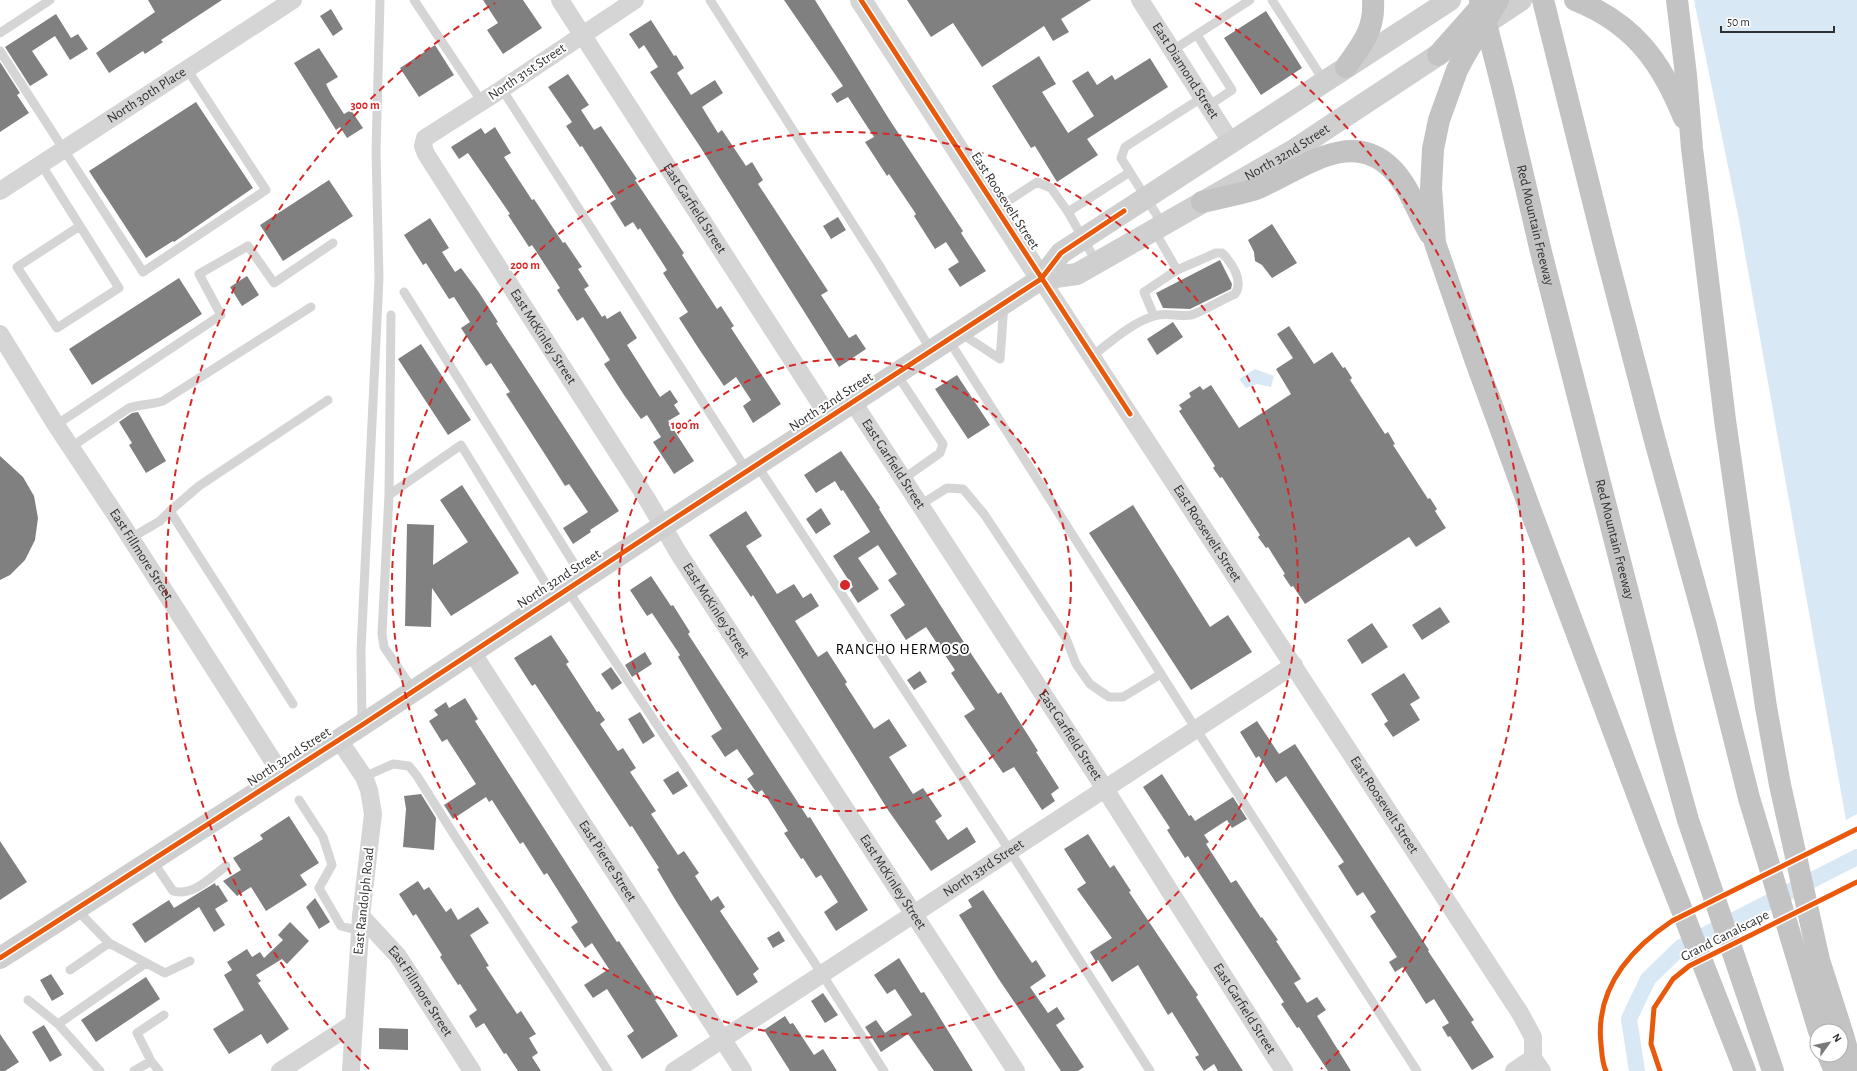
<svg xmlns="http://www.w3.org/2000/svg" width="1857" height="1071" font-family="'Alegreya Sans',sans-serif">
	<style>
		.water { fill: #d8e8f4 }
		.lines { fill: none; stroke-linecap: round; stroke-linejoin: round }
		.canal { stroke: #d8e8f4; stroke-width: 16 }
		.building { fill: #808080 }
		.service { stroke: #d5d5d5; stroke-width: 9 }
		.minor { stroke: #d5d5d5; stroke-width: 18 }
		.tertiary { stroke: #d5d5d5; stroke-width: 22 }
		.secondary { stroke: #cfcfcf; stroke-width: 22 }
		.motorway { stroke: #c3c3c3; stroke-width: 22 }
		.motorway-bridge { stroke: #c3c3c3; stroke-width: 22 }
		.cycleway-casing { stroke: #fff; stroke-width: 8 }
		.cycleway { stroke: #e8590c; stroke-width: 5 }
		.ring { fill: none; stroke: #d62828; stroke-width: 2; stroke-dasharray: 7 5 }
		.labels { text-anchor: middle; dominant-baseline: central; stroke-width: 4; stroke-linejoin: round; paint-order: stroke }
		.street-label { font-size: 14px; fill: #313131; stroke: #fff }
		.neighbourhood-label { font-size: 15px; letter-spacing: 1px; fill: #000; stroke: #fff }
		.centre { fill: #d62828; stroke: #fff; stroke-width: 2 }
		.ring-label { font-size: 12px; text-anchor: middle; font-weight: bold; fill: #d62828; stroke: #fff; stroke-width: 4; stroke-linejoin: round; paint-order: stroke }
	</style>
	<rect width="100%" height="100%" fill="#fff"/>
	<path class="water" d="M1694,0H1857V814L1846,820L1739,220Z
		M1255,369L1274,376L1271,387L1257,384L1246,388L1239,379Z"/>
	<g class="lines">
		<path class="canal" d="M1637,1071L1629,1019L1648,979L1681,947L1857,857"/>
	</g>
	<path class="building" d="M148,0H222L161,40L163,42L145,54L143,51L109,73L96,53L155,12Z
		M483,0H523L542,28L503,54L487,30L498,23Z
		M784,0H815L889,119L963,231L961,233L986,271L960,287L948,269L959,262L946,242L935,249L914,216L916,214L889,174L887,176L865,142L874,137L848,97L837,103L831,94L843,86Z
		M907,0H1091L1061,19L1069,32L1053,41L1044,26L982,67L953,23L931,37Z
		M331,9L343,29L333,36L320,16Z
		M1266,11L1302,68L1261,95L1224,38Z
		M56,14L71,38L78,34L88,49L70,60L55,36L32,51L48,75L30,86L5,47Z
		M651,20L674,56L676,55L684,68L677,73L691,95L715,80L723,93L702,107L718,133L722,130L746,166L752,162L763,180L758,184L828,291L821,295L849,338L856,334L866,349L839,367L699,145L650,72L658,67L644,45L639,49L629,34Z
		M435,45L454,75L419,97L400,68Z
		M319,48L338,77L326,84L331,94L344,114L351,110L363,128L347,138L340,127L336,130L294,63Z
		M1039,56L1056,84L1042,92L1068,133L1094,116L1072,81L1088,71L1097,85L1112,75L1115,80L1150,58L1168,87L1087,139L1098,155L1057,182L1035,146L1031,148L992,86Z
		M0,62L20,93L17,95L29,113L0,132Z
		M568,74L589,105L581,110L594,130L601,126L616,148L637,179L635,180L684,253L682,255L717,309L721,306L734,326L731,328L781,404L753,423L743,406L751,400L736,377L724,386L699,349L679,318L688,312L663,273L667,270L640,228L638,230L633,222L625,227L610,203L616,199L582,146L580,147L566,126L572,122L548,87Z
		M196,102L253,188L174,242L173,241L146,258L89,171Z
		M495,127L511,153L504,157L532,200L534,199L563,243L565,242L582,267L578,269L589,286L584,289L602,317L605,315L607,319L620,311L637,338L627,345L660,397L670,390L678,402L674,405L680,414L668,421L694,461L674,474L653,442L661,437L647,415L641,419L624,395L604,364L610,360L583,317L577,321L557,290L560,288L532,245L529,247L508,215L510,214L468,153L459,159L451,147L481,128L485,134Z
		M329,180L353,216L283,261L260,225Z
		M838,217L846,230L831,239L823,226Z
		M430,218L449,248L442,252L455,272L461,268L478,291L498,322L496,323L619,511L590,530L591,532L573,544L563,528L588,512L569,484L565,486L546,456L506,394L510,392L491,363L486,366L461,328L470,322L454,297L449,299L426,263L423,265L404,235Z
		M1272,224L1297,263L1272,278L1262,265L1255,261L1254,252L1248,240Z
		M1220,260L1232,284L1231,289L1190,309L1163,308L1156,293Z
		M247,276L259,295L242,306L230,287Z
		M179,278L202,314L92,385L69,349Z
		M1173,322L1183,337L1157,355L1147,339Z
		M1289,326L1314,364L1332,352L1343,368L1345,367L1352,378L1350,380L1385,434L1388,432L1395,444L1393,445L1428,499L1430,498L1437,509L1435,511L1446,528L1416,547L1409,537L1305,604L1293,586L1291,587L1283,575L1285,574L1268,547L1266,548L1258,537L1260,535L1222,477L1220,478L1213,468L1215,466L1179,411L1182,409L1179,405L1191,397L1189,393L1200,386L1203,390L1211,385L1239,428L1291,394L1276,369L1293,358L1277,334Z
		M421,344L471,420L448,435L398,359Z
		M957,375L990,425L968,439L935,389Z
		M138,412L166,461L146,473L129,445L132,443L119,422L132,413Z
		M841,451L880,508L879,509L974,658L998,694L1001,692L1019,721L1038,751L1036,752L1059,788L1051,794L1055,801L1042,810L1014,767L1003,773L964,716L975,709L951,673L955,670L926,627L906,640L890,615L905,605L888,580L897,574L878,545L858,558L879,589L858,603L849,589L853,587L833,556L870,532L869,530L843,490L841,491L835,481L816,493L804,475Z
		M0,456L23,477L34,496L38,518L35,540L25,560L10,575L0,580Z
		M462,485L519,573L451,616L432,588L431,627L405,626L407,524L434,525L433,565L468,542L440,500Z
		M1133,505L1210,627L1228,615L1252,652L1191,690L1089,533Z
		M821,508L831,524L816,534L806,519Z
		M746,511L762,536L746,546L777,594L794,584L803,598L811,593L819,606L795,621L818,657L827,651L847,682L845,684L874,729L889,719L907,746L889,757L913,794L923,788L942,816L935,821L948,840L967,827L976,842L931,871L888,810L753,595L751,597L709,535Z
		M651,576L671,606L673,605L690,632L688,634L808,818L810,817L868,910L836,931L824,912L838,902L821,875L816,878L803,858L801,859L784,833L788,831L762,790L757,793L747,779L754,774L737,749L725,757L711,736L722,729L678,657L680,655L652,613L647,616L630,590Z
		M1440,607L1450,622L1422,640L1412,625Z
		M1372,623L1388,647L1362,664L1347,640Z
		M551,635L569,662L566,664L597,712L599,711L605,720L600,724L618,751L623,748L636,768L630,772L656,811L651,814L678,855L684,851L699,873L695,876L711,901L718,896L725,907L720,911L759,969L753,974L758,982L737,996L676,901L657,869L659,868L632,826L630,827L535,684L532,686L514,658Z
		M645,652L652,664L632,677L625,665Z
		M611,667L622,683L612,690L601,674Z
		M920,671L927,682L914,690L907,680Z
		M1404,673L1420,698L1410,704L1420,720L1393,737L1384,724L1388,721L1371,694Z
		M465,698L478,719L475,721L617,942L619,941L657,999L655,1000L678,1036L642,1059L627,1036L634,1031L607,989L593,998L584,985L609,969L592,943L585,948L571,927L578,922L547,873L544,875L523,842L520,844L492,800L489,802L486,797L453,819L444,805L476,784L447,739L442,742L429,721L438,715L434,710L446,702L449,708Z
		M640,712L655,736L643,744L628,719Z
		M1257,721L1279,754L1295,744L1429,950L1428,951L1474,1020L1471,1022L1494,1057L1472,1070L1450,1036L1448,1037L1442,1027L1449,1023L1434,999L1426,1004L1403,967L1395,972L1389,962L1397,957L1370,916L1376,912L1363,892L1357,896L1338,866L1344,862L1286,776L1276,783L1259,756L1256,758L1240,732Z
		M678,771L688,786L673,795L663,780Z
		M1162,774L1189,816L1191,815L1195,821L1233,797L1247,819L1232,828L1227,820L1204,835L1209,842L1206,844L1231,883L1236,880L1261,918L1262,917L1278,940L1276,941L1301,979L1294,983L1307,1003L1317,997L1326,1010L1317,1016L1351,1071H1328L1299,1027L1297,1028L1281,1004L1284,1002L1188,856L1185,858L1167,830L1170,828L1143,787Z
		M421,794L436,818L434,850L403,847L406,809L404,796Z
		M289,816L319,863L300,875L307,885L266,911L251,887L237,896L223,881L241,870L233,858L263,839L260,835Z
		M1088,834L1110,868L1114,865L1131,891L1129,892L1198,995L1196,997L1243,1071H1218L1214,1064L1204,1071L1195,1057L1199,1055L1172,1012L1168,1015L1138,965L1112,982L1098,960L1096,962L1090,952L1112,938L1077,889L1086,883L1064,849Z
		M0,841L27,882L0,900Z
		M418,881L424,890L429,887L446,912L451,908L458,920L478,907L489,923L470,935L489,966L486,967L517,1014L521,1011L536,1034L529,1038L538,1053L532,1057L541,1071H518L506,1053L504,1054L484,1023L476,1028L469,1016L477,1010L460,984L458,985L440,957L442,955L416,914L413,916L399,894Z
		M215,883L216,886L218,885L228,901L215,909L225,925L214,932L199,907L145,943L132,924L169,900L174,908Z
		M983,890L1032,963L1036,960L1046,976L1030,987L1048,1013L1057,1007L1065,1019L1056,1025L1084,1067L1078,1071H1061L998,978L959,915L972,907L968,900Z
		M315,898L330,922L319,929L306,907Z
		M290,922L309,941L287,964L282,959L256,975L261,981L258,983L289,1029L267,1044L261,1034L229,1054L213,1029L244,1010L224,975L232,970L227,962L247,949L252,957L260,952L264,958L283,940L278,935Z
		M779,931L785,941L773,948L767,938Z
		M899,958L921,993L924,992L973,1071H934L908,1034L881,1052L865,1027L876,1020L885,1033L912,1015L895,989L887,994L874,975Z
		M51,974L64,994L52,1001L40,980Z
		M146,977L160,999L96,1042L81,1020Z
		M823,993L838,1015L825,1023L811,1001Z
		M785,1016L790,1024L793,1023L814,1055L823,1049L837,1071H790L764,1030Z
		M44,1025L62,1055L50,1062L32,1032Z
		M379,1028L408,1029V1050L379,1049Z
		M0,1034L19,1062L5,1071H0Z"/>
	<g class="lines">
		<path class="service" d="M414,0L482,102
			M710,0L879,265L931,350
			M1272,0L1324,81
			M0,33L50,0
			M1197,35L1232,90L1208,106
			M1173,50L1250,0
			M0,51L143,272L266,190L187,69
			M502,89L747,471
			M41,164L119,288L57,328L17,267L80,226
			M996,209L1037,182L1051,188L1068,212L1097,263
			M1068,212L1130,172
			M1163,225L1121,158L1125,147L1203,97
			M404,292L583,578
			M1154,316L1144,292L1177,270
			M959,332L1000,359L1004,304
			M948,339L1196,729L1417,1071
			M1092,356C1111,342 1131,323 1154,316C1167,312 1178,317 1191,315C1201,312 1223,299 1235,294C1244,281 1232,263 1222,253H1216L1177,270L1154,230
			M896,373L943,444L940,453L903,479
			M56,425L221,315L199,274L248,246L274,283L333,243
			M71,447L129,408C140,404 151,405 163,401L311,307
			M757,465L1010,851L1150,1071
			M389,495L391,315
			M920,505L947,488L963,489L984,514L1066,638L1076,664L1090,684L1109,697H1123L1161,674
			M170,511L199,486L328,400
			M131,538L160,521L170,511L293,704
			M567,589L822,974L884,1071
			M414,691L384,647L382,634L389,495L461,445L554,597
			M362,723L361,650L379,278L376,152L380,0
			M364,777L393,764L409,766L417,776L458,841L608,1071
			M299,800L323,837L332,865L319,888L341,926L360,931
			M152,860L173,891C193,897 211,877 226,866
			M76,909L109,943L165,973L190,961
			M70,970L109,943
			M28,1000L58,1024L146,963
			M58,1024L100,1071
			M151,1061L137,1033L164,1015
			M134,1071L151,1061L159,1071"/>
		<g class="minor">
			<path id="s1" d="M560,0L829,417"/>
			<path id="s2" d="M635,0L502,89L425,138L423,146L426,154L647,499L679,554L1016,1071"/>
			<path id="s3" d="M1140,0L1231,142"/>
			<path id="s4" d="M0,191L293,0"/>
			<path id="s5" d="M1041,279L1520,1013L1533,1037V1058L1542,1071"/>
			<path id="s6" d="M0,334L56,425L121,523L282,775"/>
			<path id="s7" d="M853,402L1105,789L1284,1071"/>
			<path id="s8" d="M472,652L743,1071"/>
			<path d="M339,740L364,777L369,790L373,814L361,916L351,1071"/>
			<path id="s9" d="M361,916L398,956L472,1071"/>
			<path d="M280,1071L354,1023"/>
			<path id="s10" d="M674,1071L1294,665"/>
			<path d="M1514,1071L1533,1058"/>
		</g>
		<path class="tertiary" d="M861,0L1041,279"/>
		<g class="secondary">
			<path id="s11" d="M1041,279L1077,274L1294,150L1521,0"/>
			<path d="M0,958L362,725L663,526L1041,279L1061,253L1450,0"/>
		</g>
		<g class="motorway">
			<path d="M1498,0L1465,55L1457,70L1439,120L1433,149L1431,188L1435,243L1476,362L1530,509L1654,839L1745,1071"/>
			<path d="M1543,0L1605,249L1654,437L1706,626L1749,798L1819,1031"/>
			<path d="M1575,0C1633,23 1661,61 1684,118"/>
			<path d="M1677,0L1686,75L1692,148L1725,420L1766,707L1780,785L1819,960L1843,1035L1853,1071"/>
			<path d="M1438,55L1477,11"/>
			<path d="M1346,67C1362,44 1375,30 1373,0"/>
			<path id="s12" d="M1503,90L1542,256L1665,737L1688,820L1773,1071"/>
			<path d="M1202,202C1219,198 1236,195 1253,190C1296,174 1349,125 1392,169C1410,187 1417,213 1430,234"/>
			<path d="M1828,1055L1835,1071"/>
		</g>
		<path class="motorway-bridge" d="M1480,0L1503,90"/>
		<g class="cycleway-casing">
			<path id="cycleway" d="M861,0L1130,414
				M0,958L362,725L663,526L1041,279L1061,253L1124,211
				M1606,1071C1602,1063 1602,1053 1601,1044C1595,989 1629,950 1672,921L1857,829
				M1660,1071L1651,1044L1654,1008L1673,979L1689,966L1857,882"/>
		</g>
		<use href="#cycleway" class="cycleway"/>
	</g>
	<g class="ring">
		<circle cx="845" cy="585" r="226"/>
		<circle cx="845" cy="585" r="453"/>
		<path d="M369 1069A679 679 0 0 1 495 3M1195 3A679 679 0 0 1 1321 1069"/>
	</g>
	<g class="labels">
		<g class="street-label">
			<text stroke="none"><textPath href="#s3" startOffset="84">East Diamond Street</textPath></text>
			<text transform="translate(527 72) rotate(-34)">North 31st Street</text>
			<text stroke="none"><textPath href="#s4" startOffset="175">North 30th Place</textPath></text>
			<text stroke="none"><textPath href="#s11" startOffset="279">North 32nd Street</textPath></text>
			<text transform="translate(1005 201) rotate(57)">East Roosevelt Street</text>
			<text stroke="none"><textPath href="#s1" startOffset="248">East Garfield Street</textPath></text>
			<text stroke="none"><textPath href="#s12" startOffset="139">Red Mountain Freeway</textPath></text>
			<text stroke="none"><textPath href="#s2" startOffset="485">East McKinley Street</textPath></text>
			<text transform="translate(831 402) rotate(-33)">North 32nd Street</text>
			<text stroke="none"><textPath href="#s7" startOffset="74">East Garfield Street</textPath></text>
			<text stroke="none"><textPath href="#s5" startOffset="304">East Roosevelt Street</textPath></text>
			<text stroke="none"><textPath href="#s12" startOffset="463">Red Mountain Freeway</textPath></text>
			<text stroke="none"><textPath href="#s6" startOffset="262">East Fillmore Street</textPath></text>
			<text transform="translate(559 579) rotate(-33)">North 32nd Street</text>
			<text stroke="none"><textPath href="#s2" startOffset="809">East McKinley Street</textPath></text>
			<text stroke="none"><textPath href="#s7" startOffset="398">East Garfield Street</textPath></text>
			<text transform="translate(289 757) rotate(-33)">North 32nd Street</text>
			<text stroke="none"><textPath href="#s5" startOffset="628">East Roosevelt Street</textPath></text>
			<text stroke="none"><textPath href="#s8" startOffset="249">East Pierce Street</textPath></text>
			<text stroke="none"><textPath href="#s10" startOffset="370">North 33rd Street</textPath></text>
			<text stroke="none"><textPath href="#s2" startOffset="1133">East McKinley Street</textPath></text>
			<text transform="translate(364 901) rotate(-84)">East Randolph Road</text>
			<text transform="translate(1725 936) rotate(-27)">Grand Canalscape</text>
			<text stroke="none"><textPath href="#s9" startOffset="96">East Fillmore Street</textPath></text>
			<text stroke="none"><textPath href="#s7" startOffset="722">East Garfield Street</textPath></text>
		</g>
		<g class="neighbourhood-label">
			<text x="903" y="649">RANCHO HERMOSO</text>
		</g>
	</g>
	<circle cx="845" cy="585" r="6" class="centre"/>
	<g class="ring-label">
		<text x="365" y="109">300 m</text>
		<text x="525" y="269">200 m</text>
		<text x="685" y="429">100 m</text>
	</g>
	<g transform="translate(1829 1043) rotate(57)"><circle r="19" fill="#ffffff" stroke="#adadad"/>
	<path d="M0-3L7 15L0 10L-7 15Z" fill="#797979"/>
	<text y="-6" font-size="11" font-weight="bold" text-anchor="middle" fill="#313131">N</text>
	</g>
	<path d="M1721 26v6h113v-6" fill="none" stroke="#313131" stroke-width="2"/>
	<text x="1727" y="26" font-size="12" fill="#313131" stroke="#ffffff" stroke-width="3" paint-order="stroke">50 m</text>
</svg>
